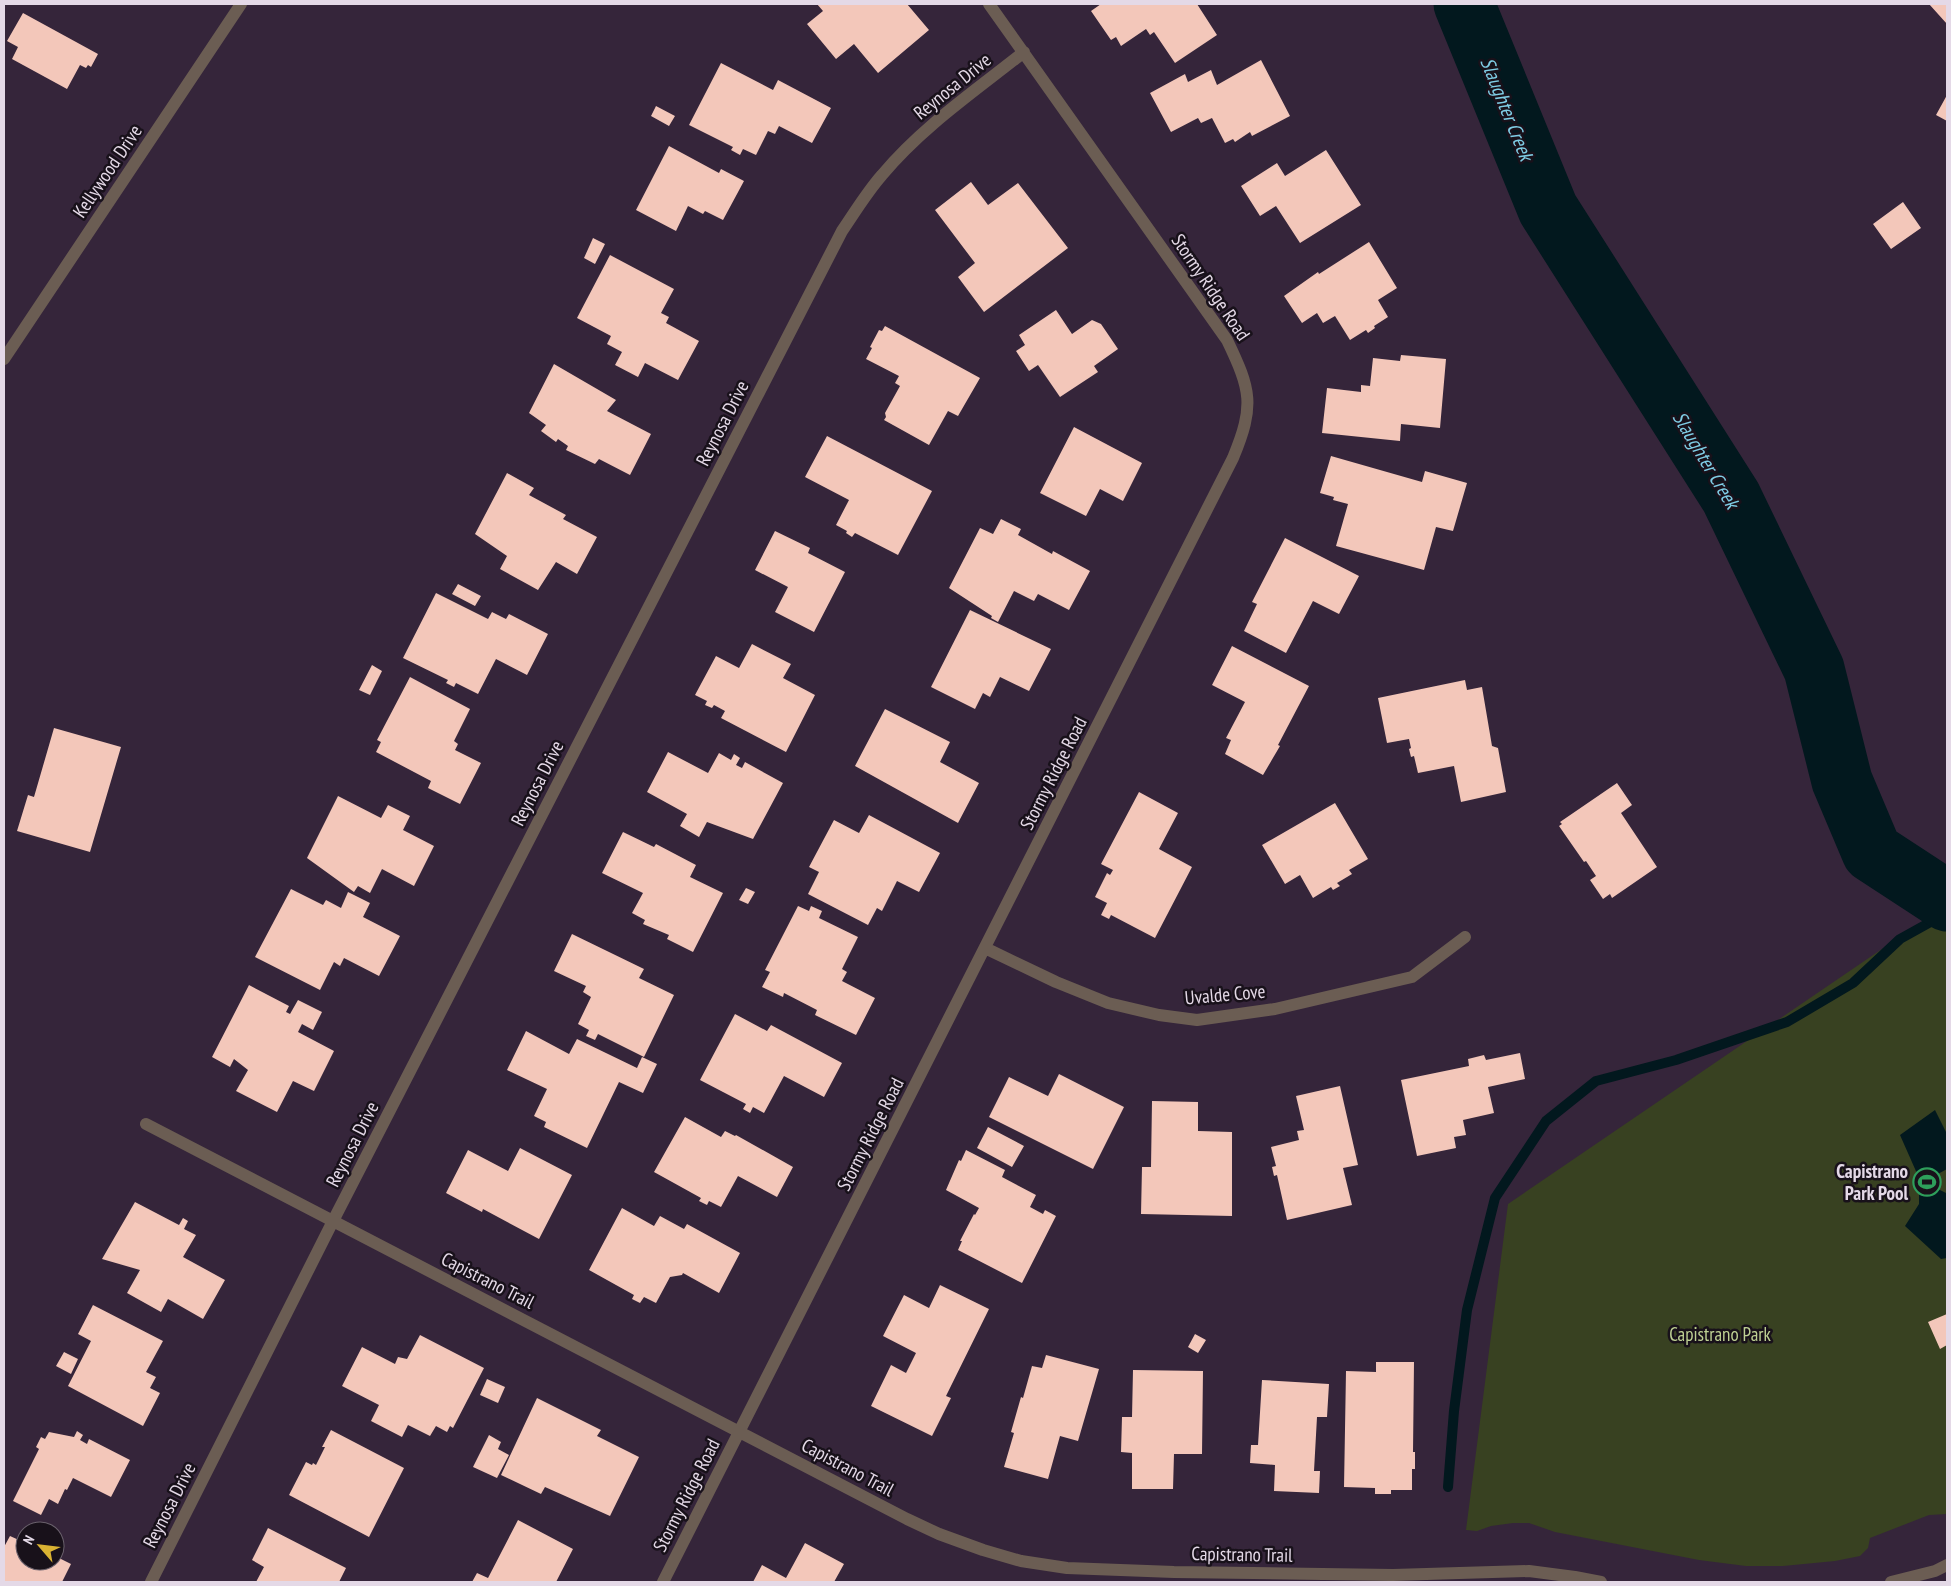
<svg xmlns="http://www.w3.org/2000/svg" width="1951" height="1586" font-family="'PT Sans Narrow',sans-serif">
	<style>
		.green { fill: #384121 }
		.water { fill: #02181e }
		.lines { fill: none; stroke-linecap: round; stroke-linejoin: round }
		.stream { stroke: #02181e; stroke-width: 10 }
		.river { stroke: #02181e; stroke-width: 61 }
		.building { fill: #f3c7ba }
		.minor { stroke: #6b5d53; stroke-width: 12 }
		.labels { text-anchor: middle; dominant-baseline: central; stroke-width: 5; stroke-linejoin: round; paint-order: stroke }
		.street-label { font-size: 19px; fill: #e4d9e7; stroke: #18111a }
		.poi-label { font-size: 19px; font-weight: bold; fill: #e4d9e7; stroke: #18111a; text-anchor: end }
		.park-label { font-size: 19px; fill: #bed093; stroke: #18111a }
		.water-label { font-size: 20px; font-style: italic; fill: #7fcde5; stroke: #18111a }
	</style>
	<rect width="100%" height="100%" fill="#35253a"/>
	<path class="green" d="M1945,906L1947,907V1514L1929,1515L1870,1538L1868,1548L1860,1556L1835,1561L1783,1566H1746L1699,1560L1555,1532L1529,1523H1513L1491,1526L1477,1531L1466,1530L1508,1204Z"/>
	<path class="water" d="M1935,1110L1947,1134V1169L1936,1175L1934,1187L1946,1193L1947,1192V1258L1941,1259L1905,1226L1919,1204V1178L1900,1135Z"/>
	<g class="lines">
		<path class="stream" d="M1448,1487L1454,1411L1467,1310L1495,1198L1546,1121L1596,1081L1676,1060L1787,1022L1853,983L1900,939L1936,919L1947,917"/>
		<path class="river" d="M1464,4L1548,209L1731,497L1814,669L1842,781L1872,852L1947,901"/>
	</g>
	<path class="building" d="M817,4H907L929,30L878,73L854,44L836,59L807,24L823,11Z
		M1101,4H1197L1217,35L1175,63L1154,32L1150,35L1146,29L1121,46L1116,37L1111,40L1091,11Z
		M1929,4H1947V24Z
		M23,13L98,54L91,67L88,65L86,68L80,65L67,89L12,59L18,47L7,41Z
		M1261,60L1290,116L1252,136L1250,132L1235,142L1233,139L1225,143L1212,118L1201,123L1198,118L1171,132L1150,93L1185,74L1188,82L1211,70L1217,85Z
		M721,63L773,90L778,80L831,108L812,143L779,126L775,134L768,131L756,155L743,149L740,155L731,150L733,147L689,125Z
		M1947,95V121L1936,115Z
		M656,106L675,116L669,126L651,116Z
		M669,146L719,173L721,169L744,181L723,220L705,211L703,214L688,206L676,231L636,210Z
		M1326,150L1361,205L1300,243L1276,206L1260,216L1241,186L1277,163L1285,176Z
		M971,182L988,205L1018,183L1068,248L984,312L958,277L975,263L935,210Z
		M1903,202L1921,228L1891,249L1873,224Z
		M593,238L605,244L595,264L584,258Z
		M1369,242L1397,288L1378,300L1388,317L1374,326L1375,328L1368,333L1366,330L1350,340L1335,316L1323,323L1317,313L1302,323L1284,296L1318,272L1319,274Z
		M610,255L674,289L661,313L669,317L666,323L699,341L678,380L645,363L638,377L615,365L622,352L607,344L611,336L577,318Z
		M1056,310L1072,334L1092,320L1101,324L1118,349L1094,366L1098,372L1060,397L1038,365L1029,371L1016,351L1025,345L1019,335Z
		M885,326L980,378L958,416L948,411L929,445L884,420L886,417L885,413L900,386L895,383L899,376L866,359L872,348L870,347L879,330L882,331Z
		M1401,355L1446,359L1440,428L1401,424L1400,441L1322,433L1327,388L1361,392V385L1370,386L1373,358L1400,361Z
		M554,364L616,400L607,411L651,434L630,475L599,459L595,464L566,450L568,446L558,439L556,442L541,431L546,425L529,413Z
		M1074,427L1142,463L1123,501L1100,489L1086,516L1040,493Z
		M827,436L932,491L898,555L855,533L852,537L846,533L847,531L836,525L849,500L805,477Z
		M1331,456L1422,482L1425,471L1467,483L1453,531L1436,527L1424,570L1336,546L1348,504L1333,500L1334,497L1320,493Z
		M507,473L534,488L529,495L566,515L563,519L597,537L577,574L556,562L538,590L500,569L507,556L475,534Z
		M1001,519L1021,529L1018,535L1052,554L1053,551L1090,571L1069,610L1038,594L1034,601L1014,591L998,622L991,618L992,616L949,588L980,528L993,534Z
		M775,531L810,548L808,553L845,572L814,632L775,612L788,587L755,570Z
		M1285,538L1359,576L1339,614L1313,601L1286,653L1244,631L1257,604L1252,602Z
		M458,584L481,596L475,606L452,594Z
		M436,593L488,619L492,612L506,619L509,614L548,634L527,675L496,659L478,694L456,683L454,687L446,683L448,680L403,658Z
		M970,610L1051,649L1029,691L1000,677L990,697L983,693L975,709L931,687Z
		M752,644L791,664L783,678L815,695L786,752L721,718L725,711L714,705L712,708L705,705L707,701L695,695L716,656L739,668Z
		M1232,646L1309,686L1278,745L1280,746L1263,775L1225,754L1231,740L1226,738L1245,702L1212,685Z
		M372,665L382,671L370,695L359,690Z
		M410,677L470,709L454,741L458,744L455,750L481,763L460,804L428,788L431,781L376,752L381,742L377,740Z
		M1465,680L1467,690L1482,687L1492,746L1498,748L1506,792L1461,802L1454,766L1418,773L1414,756L1411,757L1409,749L1411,748L1409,739L1387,743L1378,698Z
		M885,709L950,742L940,762L979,783L958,823L855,766Z
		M54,728L121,747L90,852L17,831L28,795L34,797Z
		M668,752L708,773L719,753L731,760L734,754L740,758L736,765L742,768L745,762L783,783L753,839L707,822L699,837L680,826L687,814L647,792Z
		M1617,783L1632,805L1621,813L1657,867L1612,898L1610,894L1603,899L1590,880L1596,876L1586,861L1584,862L1559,826L1562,824L1560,822Z
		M1139,792L1178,813L1159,849L1192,867L1155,938L1111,915L1109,919L1101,915L1107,903L1095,897L1107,873L1110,875L1113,870L1101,864Z
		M338,796L381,818L388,805L410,816L403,830L434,846L414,886L382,869L370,893L358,886L354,892L307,858Z
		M1335,803L1368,859L1349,870L1352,874L1337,883L1340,886L1333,890L1331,887L1313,898L1300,875L1285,884L1262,845Z
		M869,815L940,853L919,892L897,881L882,911L877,908L868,925L808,894L819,872L809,867L834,820L859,833Z
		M623,832L654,847L656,844L696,865L690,877L723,893L693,952L667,939L669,935L643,924L645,920L632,913L643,893L602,873Z
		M746,888L755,892L748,904L739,900Z
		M291,889L323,905L326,900L341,908L348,892L370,903L363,917L400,936L379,976L344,958L340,966L334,962L320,990L255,957Z
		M798,906L809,911L811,906L822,911L819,918L858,937L842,969L847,972L842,981L875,998L856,1035L815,1015L817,1010L784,993L783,997L762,987L770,972L765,970Z
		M572,934L644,969L639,978L674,995L644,1057L598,1034L595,1040L586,1036L589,1030L578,1024L591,997L583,992L586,986L554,971Z
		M249,985L289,1006L286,1012L290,1014L298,1000L322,1012L313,1030L302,1024L298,1032L334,1051L314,1091L293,1081L277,1112L236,1091L248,1070L234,1059L230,1067L212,1057Z
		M735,1014L767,1031L771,1025L842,1063L824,1097L784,1076L764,1113L753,1107L750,1113L743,1109L746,1104L700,1080Z
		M526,1031L569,1054L577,1039L637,1068L642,1057L657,1064L643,1093L619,1082L587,1148L544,1127L546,1122L534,1116L547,1089L507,1070Z
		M1520,1053L1525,1079L1488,1087L1494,1113L1463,1120L1466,1135L1454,1137L1456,1148L1417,1156L1401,1080L1469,1066L1468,1059L1484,1055L1486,1060Z
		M1059,1074L1124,1107L1093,1169L989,1117L1009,1077L1048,1096Z
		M1340,1086L1358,1165L1343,1168L1352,1205L1287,1220L1277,1175L1274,1176L1272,1167L1276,1166L1271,1147L1299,1140L1297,1131L1304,1130L1296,1096Z
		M1152,1101L1198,1102V1131L1232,1132V1216L1141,1214L1142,1167H1151Z
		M685,1117L721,1137L725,1131L735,1136L736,1135L793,1167L777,1197L738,1176L721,1207L709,1201L707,1205L699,1201L701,1198L654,1172Z
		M988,1127L1024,1146L1012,1167L977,1148Z
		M520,1148L572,1175L539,1239L483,1209L482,1212L446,1193L468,1150L508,1171Z
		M966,1150L1005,1170L1002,1177L1036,1195L1030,1207L1043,1214L1045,1210L1056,1216L1022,1283L958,1250L962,1241H960L974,1214L975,1215L979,1208L946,1190L959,1160L961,1161Z
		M135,1202L179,1225L183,1218L188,1221L184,1229L196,1235L183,1257L225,1280L203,1319L168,1299L161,1312L127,1293L140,1270L102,1259Z
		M622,1208L654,1226L660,1216L684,1229L687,1224L740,1253L719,1293L683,1273L682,1275L670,1277L656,1303L644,1297L640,1303L632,1299L634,1295L589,1270Z
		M940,1285L989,1309L946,1396L951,1398L932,1436L871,1406L891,1365L906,1373L916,1353L883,1336L904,1295L929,1308Z
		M93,1305L163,1341L146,1372L156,1377L150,1388L160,1393L143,1426L68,1386L91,1341L78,1334Z
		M1947,1314V1345L1940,1349L1928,1322Z
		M1195,1334L1206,1340L1198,1353L1188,1347Z
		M420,1335L484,1368L453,1428L450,1426L447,1432L436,1426L430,1436L408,1425L402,1437L371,1421L379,1405L342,1386L362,1347L395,1364L398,1357L407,1359Z
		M64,1352L78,1359L71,1374L56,1366Z
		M1046,1355L1099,1369L1078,1441L1060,1436L1048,1479L1004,1467L1014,1433L1011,1432L1021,1397L1023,1398L1032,1366L1042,1368Z
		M1376,1362H1414L1413,1452H1415V1469H1412V1490H1391V1494H1375V1488L1344,1487L1346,1371L1376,1372Z
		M1133,1370L1203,1371L1202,1454H1174L1173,1489H1132V1453L1121,1452L1122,1417H1132Z
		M487,1379L505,1387L498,1403L480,1395Z
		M1262,1380L1329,1384L1327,1417H1317L1314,1471H1320L1319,1493L1274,1491L1275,1465L1250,1463L1251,1445H1258Z
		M537,1398L601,1430L597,1436L639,1457L610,1516L545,1487L541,1494L501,1475Z
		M331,1430L404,1468L369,1537L289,1495L306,1462L312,1465L313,1463L316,1465L325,1447H322Z
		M77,1431L83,1435L80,1440L87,1444L89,1439L130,1460L111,1497L73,1478L67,1490L65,1489L58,1504L49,1499L41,1515L13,1501L39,1449L36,1447L41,1437L45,1439L49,1432L74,1437Z
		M489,1435L501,1442L498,1449L509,1455L497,1478L473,1467Z
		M518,1520L573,1549L556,1582H472L477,1573L488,1578Z
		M268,1528L346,1568L339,1582H256L264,1567L252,1560Z
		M25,1534V1561H55V1556L71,1564L62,1582H4V1547L10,1536L21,1541Z
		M805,1543L844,1564L834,1582H753L762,1565L786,1578Z"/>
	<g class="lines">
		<path class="minor" d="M4,359L241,4
			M985,948L1056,982L1108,1003L1159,1015L1197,1020L1275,1009L1412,977L1465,937
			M146,1124L907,1519L939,1534L983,1550L1021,1561L1067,1568L1174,1572L1393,1575L1529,1571L1575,1577L1601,1582
			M151,1582L333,1221L842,231C855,212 867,192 882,175C922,127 975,91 1024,52
			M663,1582L1233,458C1255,405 1251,390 1227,340L989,4
			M1891,1582L1935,1571L1947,1565"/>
	</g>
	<defs>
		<g id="stadium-ring" transform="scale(1.4375)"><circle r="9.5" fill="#18111a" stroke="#2e9e5b" stroke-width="1.5"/><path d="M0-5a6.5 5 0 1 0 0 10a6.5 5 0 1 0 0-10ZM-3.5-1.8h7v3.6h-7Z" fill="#2e9e5b"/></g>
	</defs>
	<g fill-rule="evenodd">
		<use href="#stadium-ring" x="1927" y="1182"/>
	</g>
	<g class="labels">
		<g class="street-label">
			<text transform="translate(952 86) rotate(-39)">Reynosa Drive</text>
			<text transform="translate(107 171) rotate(-56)">Kellywood Drive</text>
			<text transform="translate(1211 287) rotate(56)">Stormy Ridge Road</text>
			<text transform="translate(722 423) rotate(-63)">Reynosa Drive</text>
			<text transform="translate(1053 773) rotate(-63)">Stormy Ridge Road</text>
			<text transform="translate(537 783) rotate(-63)">Reynosa Drive</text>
			<text transform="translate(1225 994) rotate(-5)">Uvalde Cove</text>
			<text transform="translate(870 1134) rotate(-63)">Stormy Ridge Road</text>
			<text transform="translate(352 1144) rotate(-63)">Reynosa Drive</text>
			<text transform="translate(488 1280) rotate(27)">Capistrano Trail</text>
			<text transform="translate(848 1467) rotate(28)">Capistrano Trail</text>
			<text transform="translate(686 1495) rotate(-63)">Stormy Ridge Road</text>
			<text transform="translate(169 1505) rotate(-63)">Reynosa Drive</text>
			<text transform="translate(1242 1554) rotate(1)">Capistrano Trail</text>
		</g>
		<g class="poi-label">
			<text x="1908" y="1171">Capistrano<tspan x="1908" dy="22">Park Pool</tspan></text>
		</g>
		<g class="park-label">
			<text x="1720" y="1334">Capistrano Park</text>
		</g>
		<g class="water-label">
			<text transform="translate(1507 109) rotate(68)">Slaughter Creek</text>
			<text transform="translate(1706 460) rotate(59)">Slaughter Creek</text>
		</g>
	</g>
	<rect width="1951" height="1586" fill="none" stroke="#e4d9e7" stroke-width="10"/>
	<g transform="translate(40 1546) rotate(298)"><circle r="24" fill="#18111a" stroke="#6a616c"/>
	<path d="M0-4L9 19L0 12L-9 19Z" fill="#dab333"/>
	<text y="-8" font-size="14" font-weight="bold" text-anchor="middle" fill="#e4d9e7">N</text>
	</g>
</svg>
